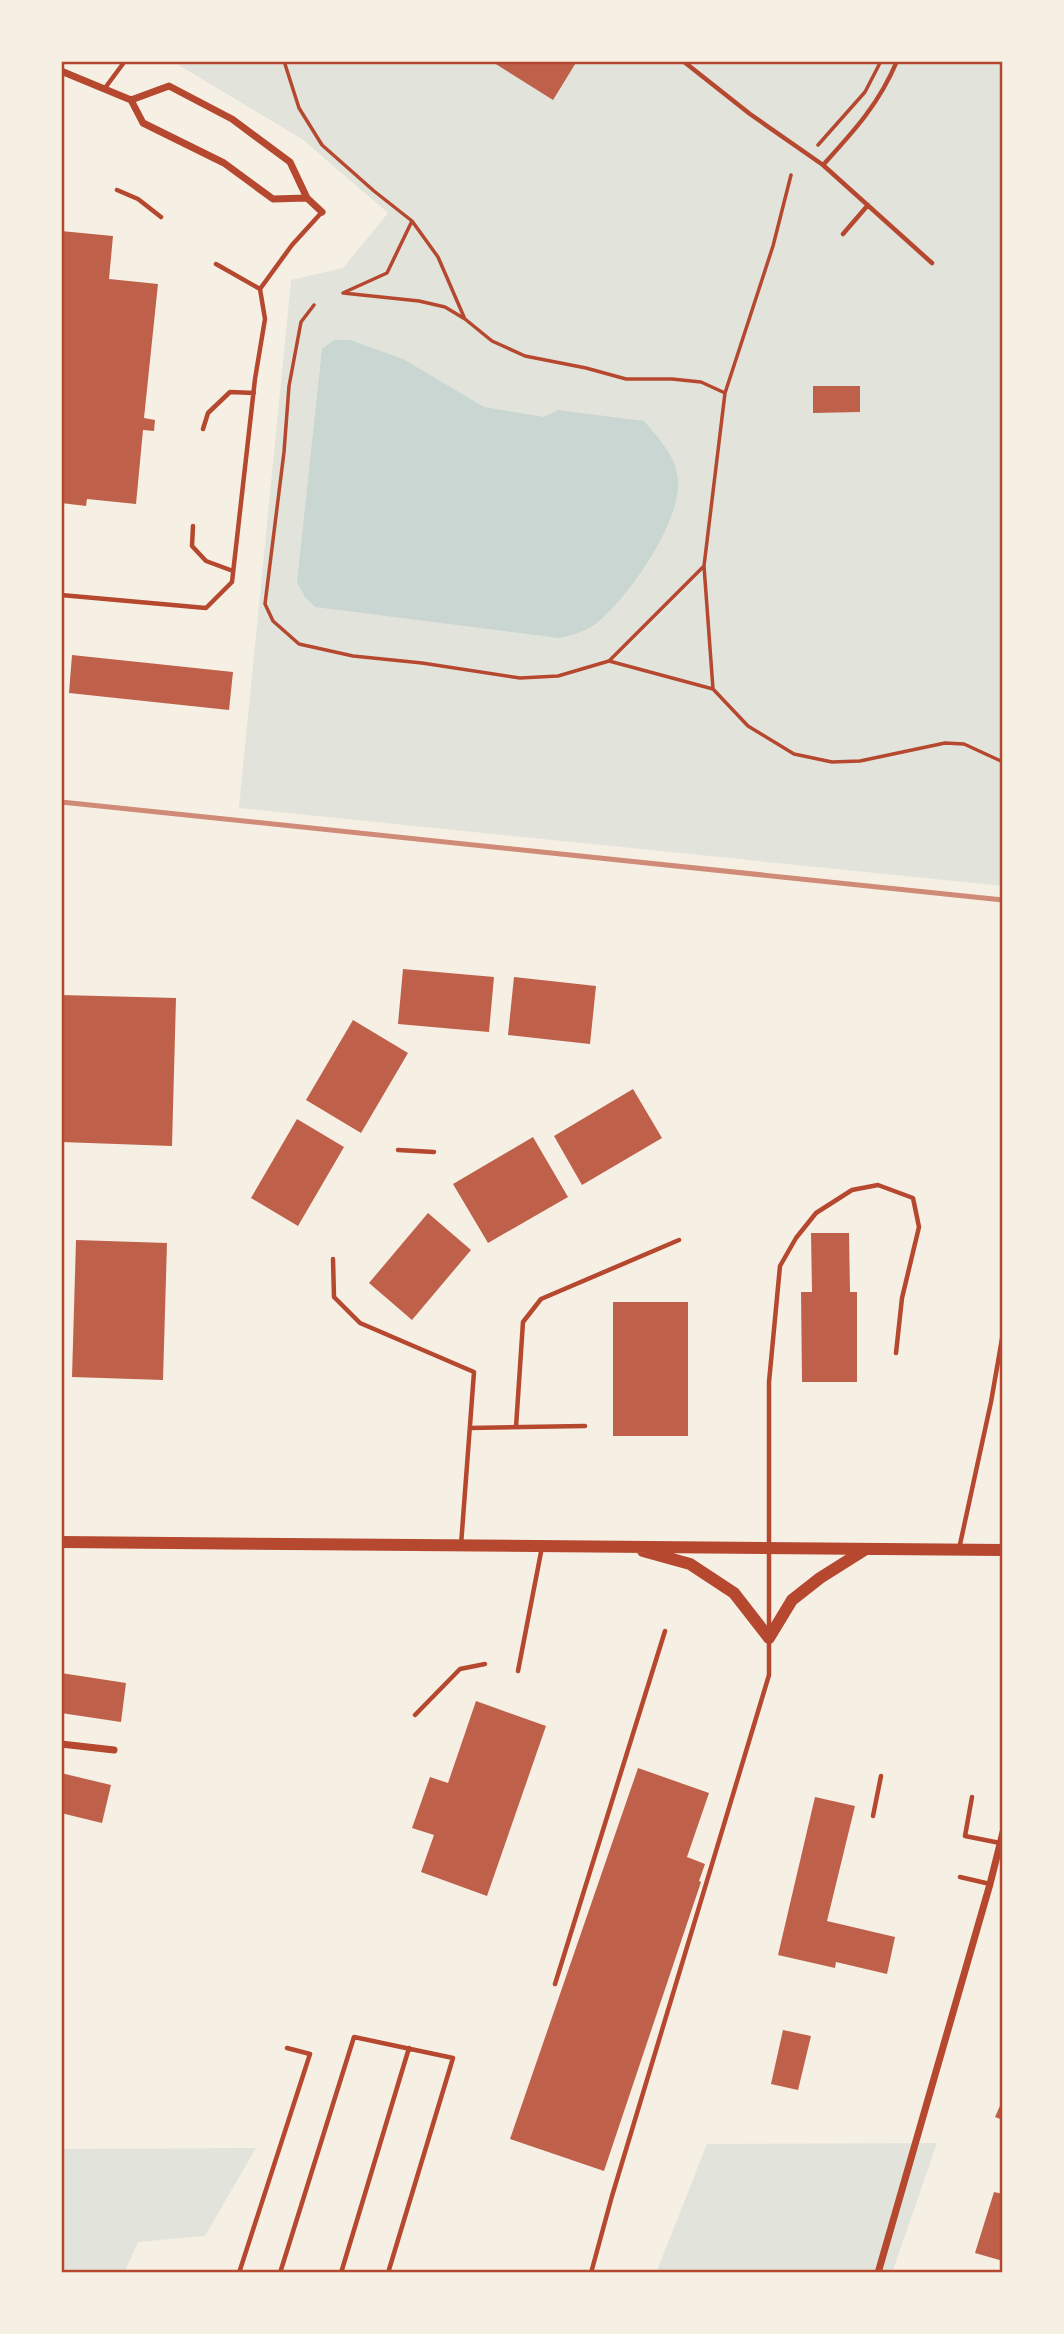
<svg xmlns="http://www.w3.org/2000/svg" width="1064" height="2334" font-family="Karla,sans-serif">
	<style>
		.green { fill: #e2e4dc }
		.water { fill: #c9d6d2 }
		.building { fill: #bf614a }
		.lines { fill: none; stroke-linecap: round; stroke-linejoin: round }
		.path { stroke: #b5482f; stroke-width: 3.5 }
		.service { stroke: #b5482f; stroke-width: 4.5 }
		.minor { stroke: #b5482f; stroke-width: 7 }
		.primary { stroke: #b5482f; stroke-width: 12 }
		.rail { stroke: #cf8b77; stroke-width: 5 }
		.neatline { fill: none; stroke: #b5482f; stroke-width: 2.5 }
	</style>
	<rect width="100%" height="100%" fill="#f6efe4"/>
	<path class="green" d="M172,61H1003V886L239,808L291,280L343,268L388,213L302,139Z
		M937,2143L892,2273H656L707,2144Z
		M256,2148L205,2236L138,2242L124,2273H61V2149Z"/>
	<path class="water" d="M334,340H350L403,359L484,407L544,417L558,410L644,421C659,439 676,455 678,480C682,521 626,602 594,625C582,633 572,635 559,638L315,607L305,597L297,582L322,349Z"/>
	<path class="building" d="M491,61H577L553,100Z
		M61,231L113,236L109,279L158,284L144,418L155,420L154,431L143,430L136,504L87,499L86,506L61,503Z
		M813,386H860V412L813,413Z
		M72,655L233,672L229,710L69,693Z
		M403,969L494,977L489,1032L398,1024Z
		M514,977L596,986L590,1044L508,1035Z
		M61,995L176,998L172,1146L61,1142Z
		M353,1020L408,1053L361,1133L306,1100Z
		M633,1089L662,1138L582,1185L554,1136Z
		M297,1119L344,1147L298,1226L251,1198Z
		M533,1137L568,1197L488,1243L453,1184Z
		M428,1213L471,1250L412,1320L369,1283Z
		M811,1233H849L850,1292H857V1382H802L801,1292H812Z
		M76,1240L167,1243L163,1380L72,1377Z
		M613,1302H688V1436H613Z
		M61,1673L126,1683L121,1722L61,1713Z
		M476,1701L546,1726L487,1896L421,1872L434,1835L412,1828L430,1777L448,1783Z
		M638,1768L709,1793L687,1857L705,1864L699,1881L701,1882L604,2171L510,2139Z
		M61,1773L111,1785L102,1823L61,1813Z
		M815,1797L855,1806L827,1921L895,1937L887,1974L836,1962L835,1968L778,1955Z
		M783,2030L811,2036L798,2090L771,2084Z
		M1003,2099V2120L995,2117Z
		M994,2192L1003,2194V2261L975,2253Z"/>
	<g class="lines">
		<path class="path" d="M284,61L299,108L322,145L374,191L412,221L438,257L464,317
			M818,145L865,92L881,61
			M345,292L387,273L412,221
			M343,293L419,301L445,307L465,319L492,341L525,356L586,368L626,379H672L701,382L725,393
			M314,305L301,322L289,386L284,452L265,604L273,621L299,644L353,656L422,663L520,678L558,676L609,661L704,566
			M609,661L713,689L748,726L794,754L832,762L860,761L945,743L964,744L1003,762
			M713,689L704,566L725,393L773,246L791,175"/>
		<path class="service" d="M683,61L750,114L823,165
			M897,61C879,104 854,131 823,165L932,263
			M105,88L125,61
			M117,190L138,199L161,217
			M843,234L868,205
			M216,264L260,289L292,245L322,212
			M203,429L208,413L230,392L254,393
			M193,526L192,546L206,561L233,571
			M61,595L206,608L232,582L255,379L265,319L260,289
			M398,1150L434,1152
			M333,1259L334,1297L360,1323L474,1372L461,1545
			M516,1427L523,1322L541,1299L679,1240
			M470,1428L585,1426
			M959,1549L991,1402L1003,1333
			M769,1629V1382L780,1266L796,1238L816,1213L852,1190L878,1185L913,1198L919,1227L902,1298L896,1353
			M518,1671L542,1547
			M415,1715L460,1669L485,1664
			M972,1797L965,1836L1000,1843
			M873,1816L881,1776
			M960,1877L990,1884
			M555,1984L665,1631
			M239,2273L310,2054L287,2048
			M280,2273L354,2037L453,2058L388,2273
			M341,2273L409,2048
			M591,2273L612,2196L769,1675V1641"/>
		<path class="minor" d="M61,71L131,100L143,123L224,163L273,199L307,198
			M131,100L169,86L232,119L290,162L307,198L322,212
			M61,1744L114,1750
			M878,2273L990,1884L1003,1832"/>
		<path class="primary" d="M61,1542L1003,1550
			M643,1551L690,1564L734,1593L769,1638L792,1600L820,1578L866,1549"/>
		<path class="rail" d="M61,802L1003,900"/>
	</g>
	<rect width="1064" height="2334" fill="none" stroke="#f6efe4" stroke-width="126"/>
	<rect x="63" y="63" width="938" height="2208" class="neatline"/>
</svg>
